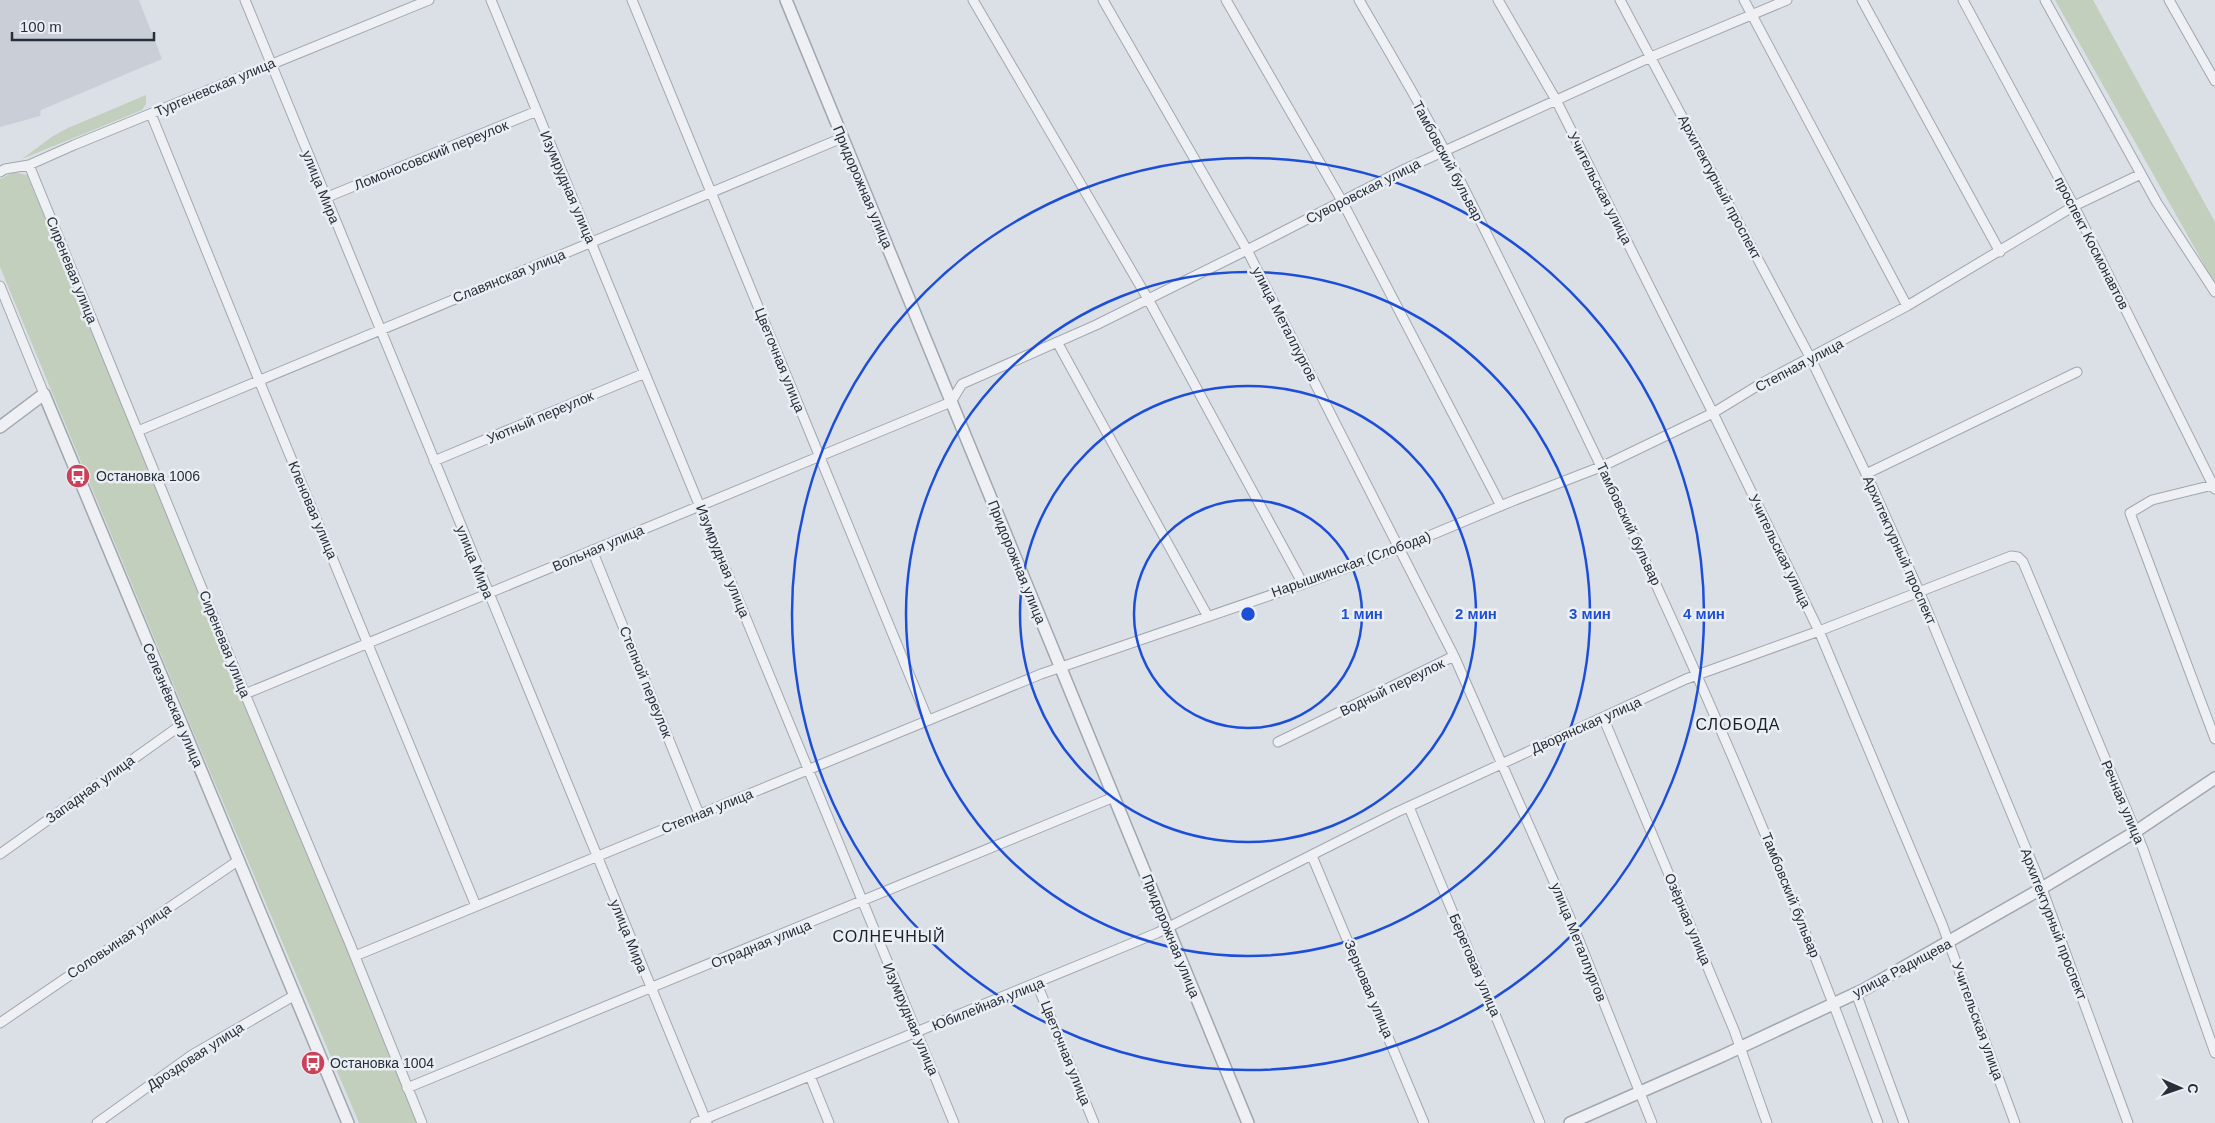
<svg xmlns="http://www.w3.org/2000/svg" width="2215" height="1123" font-family="Helvetica,sans-serif">
	<style>
		.built { fill: #cacfd7 }
		.green { fill: #c2cfbd }
		.lines { fill: none; stroke-linecap: round; stroke-linejoin: round }
		.minor-casing { stroke: #a1a7af; stroke-width: 11 }
		.tertiary-casing { stroke: #a1a7af; stroke-width: 14 }
		.minor { stroke: #eef0f4; stroke-width: 9 }
		.tertiary { stroke: #eef0f4; stroke-width: 11 }
		.ring { fill: none; stroke: #1d4ed8; stroke-width: 2.5 }
		.labels { text-anchor: middle; dominant-baseline: central; stroke-width: 5; stroke-linejoin: round; paint-order: stroke }
		.street-label { font-size: 14px; fill: #262f3b; stroke: #ebeff3 }
		.poi-label { font-size: 14px; fill: #262f3b; stroke: #ebeff3; text-anchor: start }
		.quarter-label { font-size: 16px; letter-spacing: 1px; fill: #18202c; stroke: #ebeff3 }
		.centre { fill: #1d4ed8; stroke: #ebeff3; stroke-width: 2.5 }
		.ring-label { font-size: 15px; text-anchor: middle; font-weight: bold; fill: #1d4ed8; stroke: #ebeff3; stroke-width: 5; stroke-linejoin: round; paint-order: stroke }
	</style>
	<rect width="100%" height="100%" fill="#dbe0e6"/>
	<path class="built" d="M0,0H139L162,59L41,110L40,116L0,127Z"/>
	<path class="green" d="M2055,0H2093L2215,222V284Z
		M146,95V104L142,110L22,159L53,136L68,128Z
		M14,172L27,175L419,1123H359L197,741L0,267V179Z"/>
	<g class="lines">
		<g class="minor-casing">
			<path id="minor" d="M245,0L707,1123
				M491,0L954,1123
				M632,0L928,720
				M973,0L1148,299L1303,584
				M1103,0L1247,250L1454,656
				M1226,0L1342,201L1501,506
				M1359,0C1388,50 1418,100 1445,151C1473,205 1499,259 1526,313C1658,577 1777,846 1878,1123
				M1498,0L1556,100L1713,413L1819,631L1942,924L2015,1123
				M1620,0L1811,359L1870,482L1920,593L2037,875L2128,1123
				M1744,0L1907,306
				M1862,0L2000,252
				M1963,0L2074,206L2215,489
				M2045,0L2157,203L2215,292
				M2169,0L2215,81
				M151,114L265,395L476,906
				M29,165L245,694L350,944L422,1123
				M0,172L5,169L29,165L74,145L429,0
				M325,198L537,111
				M0,286L44,394
				M1057,342L1207,615
				M138,431L842,138
				M434,461L645,373
				M1866,474L2077,372
				M2213,485L2152,500L2130,513L2215,739
				M592,550L699,814
				M245,694L951,402L962,384L1096,325L1247,250L1405,169L1651,57L1787,0
				M1603,717L1734,1030L1767,1123
				M1278,742L1454,656L1570,918L1652,1123
				M1409,807L1540,1123
				M0,854L181,725
				M1312,856L1424,1123
				M355,956L1041,674L1303,584L1400,548L1515,500L1603,466L1713,413L1762,383L1907,306L2074,206L2141,174
				M1037,984L1094,1123
				M1856,993L1904,1123
				M0,1023L239,860
				M810,1076L829,1123
				M407,1088L1114,797
				M97,1123L192,1055L295,995
				M695,1123L1157,933L1397,812L1686,679L1819,631L2011,556L2018,557L2023,562L2143,849L2215,1053"/>
		</g>
		<g class="tertiary-casing">
			<path id="tertiary" d="M786,0L1248,1123
				M0,427L44,394L348,1123
				M1570,1123L1722,1056L1865,989L2032,894L2135,832L2215,778"/>
		</g>
		<use href="#minor" class="minor"/>
		<use href="#tertiary" class="tertiary"/>
	</g>
	<g class="ring">
		<circle cx="1248" cy="614" r="114"/>
		<circle cx="1248" cy="614" r="228"/>
		<circle cx="1248" cy="614" r="342"/>
		<circle cx="1248" cy="614" r="456"/>
	</g>
	<defs>
		<g id="bus-disc" transform="scale(1.25)"><circle r="9.5" fill="#ca415c" stroke="#ebeff3"/><path d="M-5-6H5V4H4V6H2V4H-2V6H-4V4H-5ZM-3.5-4V0h7V-4ZM-3.5 1.2v1.5H-2V1.2ZM2 1.2v1.5H3.5V1.2Z" fill="#fff"/></g>
	</defs>
	<g fill-rule="evenodd">
		<use href="#bus-disc" x="78" y="476"/>
		<use href="#bus-disc" x="313" y="1063"/>
	</g>
	<g class="labels">
		<g class="street-label">
			<text transform="translate(215 87) rotate(-23)">Тургеневская улица</text>
			<text transform="translate(431 155) rotate(-22)">Ломоносовский переулок</text>
			<text transform="translate(1448 161) rotate(62)">Тамбовский бульвар</text>
			<text transform="translate(321 187) rotate(68)">улица Мира</text>
			<text transform="translate(568 187) rotate(67)">Изумрудная улица</text>
			<text transform="translate(863 187) rotate(67)">Придорожная улица</text>
			<text transform="translate(1720 187) rotate(62)">Архитектурный проспект</text>
			<text transform="translate(1600 188) rotate(63)">Учительская улица</text>
			<text transform="translate(1363 191) rotate(-27)">Суворовская улица</text>
			<text transform="translate(2092 243) rotate(63)">проспект Космонавтов</text>
			<text transform="translate(72 270) rotate(68)">Сиреневая улица</text>
			<text transform="translate(509 276) rotate(-22)">Славянская улица</text>
			<text transform="translate(1285 324) rotate(63)">улица Металлургов</text>
			<text transform="translate(780 360) rotate(68)">Цветочная улица</text>
			<text transform="translate(1799 365) rotate(-28)">Степная улица</text>
			<text transform="translate(540 417) rotate(-23)">Уютный переулок</text>
			<text transform="translate(313 510) rotate(67)">Кленовая улица</text>
			<text transform="translate(1629 524) rotate(65)">Тамбовский бульвар</text>
			<text transform="translate(598 548) rotate(-23)">Вольная улица</text>
			<text transform="translate(1900 550) rotate(66)">Архитектурный проспект</text>
			<text transform="translate(1780 551) rotate(64)">Учительская улица</text>
			<text transform="translate(723 561) rotate(68)">Изумрудная улица</text>
			<text transform="translate(475 562) rotate(68)">улица Мира</text>
			<text transform="translate(1017 562) rotate(68)">Придорожная улица</text>
			<text transform="translate(1351 564) rotate(-20)">Нарышкинская (Слобода)</text>
			<text transform="translate(225 644) rotate(68)">Сиреневая улица</text>
			<text transform="translate(646 682) rotate(68)">Степной переулок</text>
			<text transform="translate(1392 687) rotate(-26)">Водный переулок</text>
			<text transform="translate(173 705) rotate(67)">Селезнёвская улица</text>
			<text transform="translate(1586 725) rotate(-24)">Дворянская улица</text>
			<text transform="translate(90 789) rotate(-36)">Западная улица</text>
			<text transform="translate(2123 802) rotate(67)">Речная улица</text>
			<text transform="translate(707 811) rotate(-22)">Степная улица</text>
			<text transform="translate(1791 895) rotate(68)">Тамбовский бульвар</text>
			<text transform="translate(1688 919) rotate(67)">Озёрная улица</text>
			<text transform="translate(2054 924) rotate(69)">Архитектурный проспект</text>
			<text transform="translate(629 936) rotate(68)">улица Мира</text>
			<text transform="translate(1171 936) rotate(68)">Придорожная улица</text>
			<text transform="translate(119 941) rotate(-34)">Соловьиная улица</text>
			<text transform="translate(1579 942) rotate(68)">улица Металлургов</text>
			<text transform="translate(761 944) rotate(-22)">Отрадная улица</text>
			<text transform="translate(1475 965) rotate(67)">Береговая улица</text>
			<text transform="translate(1902 968) rotate(-28)">улица Радищева</text>
			<text transform="translate(1369 989) rotate(67)">Зерновая улица</text>
			<text transform="translate(988 1004) rotate(-22)">Юбилейная улица</text>
			<text transform="translate(911 1019) rotate(67)">Изумрудная улица</text>
			<text transform="translate(1978 1021) rotate(70)">Учительская улица</text>
			<text transform="translate(1066 1053) rotate(68)">Цветочная улица</text>
			<text transform="translate(195 1056) rotate(-33)">Дроздовая улица</text>
		</g>
		<g class="poi-label">
			<text x="96" y="476">Остановка 1006</text>
			<text x="330" y="1063">Остановка 1004</text>
		</g>
		<g class="quarter-label">
			<text x="1738" y="724">СЛОБОДА</text>
			<text x="889" y="936">СОЛНЕЧНЫЙ</text>
		</g>
	</g>
	<circle cx="1248" cy="614" r="8" class="centre"/>
	<g class="ring-label">
		<text x="1362" y="619">1 мин</text>
		<text x="1476" y="619">2 мин</text>
		<text x="1590" y="619">3 мин</text>
		<text x="1704" y="619">4 мин</text>
	</g>
	<g transform="translate(2180 1088) rotate(92)" stroke="#ebeff3" stroke-width="4" paint-order="stroke">
	<path d="M0-4L9 19L0 12L-9 19Z" fill="#262f3b"/>
	<text y="-8" font-size="14" font-weight="bold" text-anchor="middle" fill="#262f3b">С</text>
	</g>
	<path d="M12 32v8h142v-8" fill="none" stroke="#262f3b" stroke-width="2.5"/>
	<text x="20" y="32" font-size="15" fill="#262f3b" stroke="#ebeff3" stroke-width="4" paint-order="stroke">100 m</text>
</svg>
